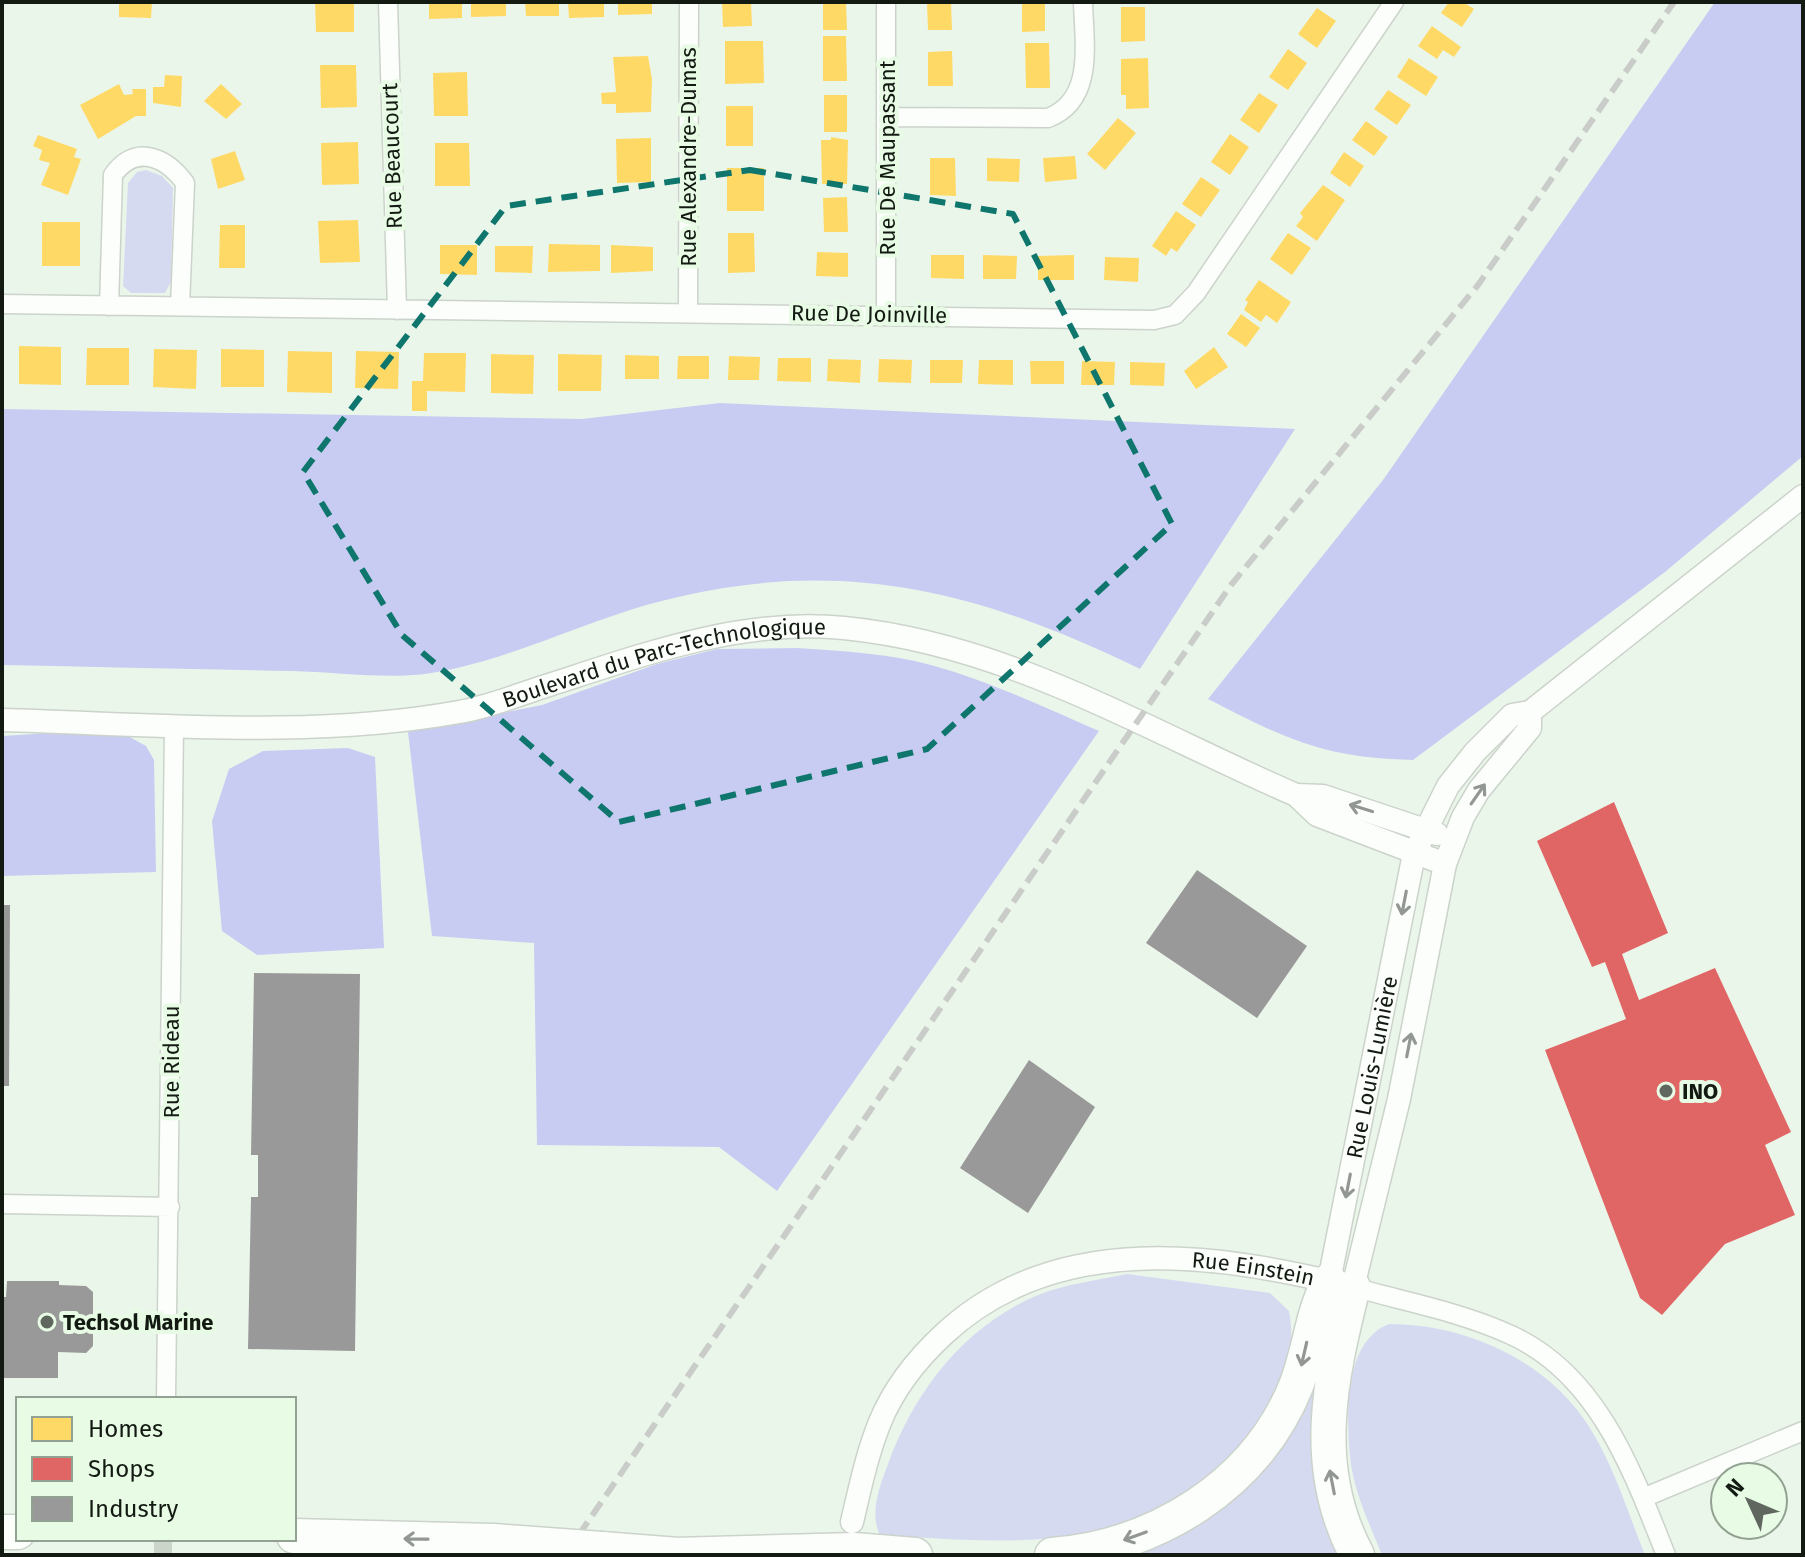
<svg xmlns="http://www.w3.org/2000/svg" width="1805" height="1557" font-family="'Fira Sans',sans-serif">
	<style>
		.green { fill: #d6daf1 }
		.forest { fill: #c9ccf2 }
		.homes { fill: #ffd966 }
		.shops { fill: #e06666 }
		.industry { fill: #999 }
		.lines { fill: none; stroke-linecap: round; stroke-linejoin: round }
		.minor-tunnel { stroke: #cbd5ca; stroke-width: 18; stroke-dasharray: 18 9; stroke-linecap: butt }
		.minor-casing { stroke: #cbd3ca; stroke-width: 21 }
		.tertiary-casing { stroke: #cbd3ca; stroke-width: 25 }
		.motorway-casing { stroke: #cbd3ca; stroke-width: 37 }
		.minor { stroke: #fcfefc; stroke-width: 18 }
		.tertiary { stroke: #fcfefc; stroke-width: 22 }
		.motorway { stroke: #fcfefc; stroke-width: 34 }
		.rail { stroke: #c9ccc9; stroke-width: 6; stroke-dasharray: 16 8; stroke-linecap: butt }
		.motorway-bridge-casing { stroke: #cbd3ca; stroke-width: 37; stroke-linecap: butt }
		.motorway-bridge { stroke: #fcfefc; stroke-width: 34 }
		.oneway { stroke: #939793 }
		.marked { fill: none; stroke: #0f766e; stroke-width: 6; stroke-dasharray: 16 10; stroke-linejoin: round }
		.poi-dot { fill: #5f675e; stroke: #e7fbe5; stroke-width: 3 }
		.labels { text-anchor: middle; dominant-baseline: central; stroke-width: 8; stroke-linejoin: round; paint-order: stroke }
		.street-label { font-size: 22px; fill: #131a12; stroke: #e7fbe5 }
		.poi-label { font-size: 22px; font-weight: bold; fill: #131a12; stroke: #e7fbe5; text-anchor: start }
	</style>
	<rect width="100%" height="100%" fill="#ebf6ea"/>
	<path class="green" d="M146,170L162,176L173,188L171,282L165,293H131L123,286L128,183L137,172Z
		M1127,1274L1270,1293L1289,1311C1298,1359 1280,1398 1251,1434C1149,1557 1024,1544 880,1535C869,1514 880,1485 888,1464C914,1392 964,1326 1038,1295C1065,1284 1098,1280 1127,1274Z
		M1389,1324C1460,1324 1534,1355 1578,1411C1610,1452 1626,1508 1645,1555H1382C1369,1523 1353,1490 1350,1456C1346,1414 1344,1341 1389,1324Z
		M1307,1384L1317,1387L1342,1555H1104L1164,1536Z"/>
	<path class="forest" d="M1715,2H1803V456L1665,572L1413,760C1323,758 1286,739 1208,699L1383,480Z
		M720,403L1295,429L1140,669C974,588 832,554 650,604C576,625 502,663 425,674C385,679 333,672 292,671C195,669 99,667 2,665V409L582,419Z
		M796,648C841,651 888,653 931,665C989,681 1044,707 1099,731L777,1191L719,1147L537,1145L534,943L432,936L408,732L542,705L657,664L717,649Z
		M115,729L146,746L154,760L156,872L2,876V736Z
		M348,748L375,757L384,948L257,955L222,931L212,821L229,769L263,751Z"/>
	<path class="homes" d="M119,2H152L151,18L119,17Z
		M315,2H354V32H316Z
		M429,2H462V18L429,19Z
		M471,2H506V16L471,17Z
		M525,2H559V16H526Z
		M568,2H604V17L569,18Z
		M618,2H652V14L618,15Z
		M722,2H751L752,26L723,27Z
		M823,2H846L847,30H823Z
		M927,2H951L952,30H928Z
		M1022,2H1045V31L1022,32Z
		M1449,2H1463L1474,9L1462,27L1441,13Z
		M1121,7H1145V41L1121,42Z
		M1317,8L1336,21L1317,48L1298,34Z
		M1432,26L1461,47L1454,57L1443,50L1437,59L1418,46Z
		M823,36H846L847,81H823Z
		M725,41H763L764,83L725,84Z
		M1025,43H1049L1050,88H1026Z
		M1288,49L1307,63L1288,90L1269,77Z
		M952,51L953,86H928V52Z
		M648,56L652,79L651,112L616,113V104H602L601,93L616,92L613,57Z
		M1148,58L1149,108L1126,109V95H1121V59Z
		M1409,58L1438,77L1426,96L1397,77Z
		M320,65H356L357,107L321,108Z
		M467,72L468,116H434L433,73Z
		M165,75L182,76L181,107L153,103V87H164Z
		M119,84L124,95L133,94L132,89H146V116H136L98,139L80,105Z
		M221,84L242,104L226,119L204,101Z
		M1388,90L1411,105L1397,125L1374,109Z
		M1259,93L1278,105L1259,133L1240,120Z
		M824,95H847V132H824Z
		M726,106H753V146H726Z
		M1118,118L1136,133L1105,170L1087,154Z
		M1366,121L1388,137L1374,156L1352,140Z
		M1230,134L1249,147L1230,175L1211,162Z
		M38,135L77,149L74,157L81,159L68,195L41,185L50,163L39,160L42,150L33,146Z
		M831,137L848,140L847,184H822L821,140H831Z
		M651,138V182L617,183L616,139Z
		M358,142L359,184L322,185L321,143Z
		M435,143H469L470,186H435Z
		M235,151L245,180L218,189L211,159Z
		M1344,152L1364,166L1350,187L1330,173Z
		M1075,156L1077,179L1045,182L1043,158Z
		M930,158H955L956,196L930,195Z
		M987,158L1020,159L1019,182L987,181Z
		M727,168H764V211H727Z
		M1201,177L1220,190L1201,217L1182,204Z
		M1323,185L1345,200L1317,241L1296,226L1303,217L1300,213Z
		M847,197L848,232H824L823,198Z
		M1176,211L1196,225L1177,252L1171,248L1166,256L1152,246Z
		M358,220L360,262L320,263L318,221Z
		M42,222H80V266H42Z
		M220,225H245V268H219Z
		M728,233H754L755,272L728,273Z
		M1288,233L1311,248L1292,275L1270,259Z
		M549,244L600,245V271L548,272Z
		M440,245H477V275L440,274Z
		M611,245L653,247V271L611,273Z
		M495,246H533L532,273L495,272Z
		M817,252L848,253V277L816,276Z
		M931,255H964V279L931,278Z
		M983,255L1017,256L1016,279H983Z
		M1074,255V280H1038V256Z
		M1105,257L1139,258L1138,282L1104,280Z
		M1259,280L1291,302L1277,323L1266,315L1261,322L1244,310L1248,302L1245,300Z
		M1241,314L1260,328L1246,347L1227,334Z
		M19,346L61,347V385L19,384Z
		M1214,347L1228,367L1196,389L1184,371Z
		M87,348H129V385H86Z
		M154,349L197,350L196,389L153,387Z
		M221,349L264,350V387H221Z
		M288,351L332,352V393L287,392Z
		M356,351L399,352L398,389L355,388Z
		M424,353H466L465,392L427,391V411H412V381H423Z
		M491,354L534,355L533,394L491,393Z
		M558,354L602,355L601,391H558Z
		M625,355L659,356V379H625Z
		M678,356H709V379H677Z
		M729,356L760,357L759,380H728Z
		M778,358H811V382L777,381Z
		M828,359L861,360L860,383L827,381Z
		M879,359L912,360L911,383L878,382Z
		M930,360H963L962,383H930Z
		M979,360H1013V385L978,384Z
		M1030,361H1064V384H1031Z
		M1082,361L1115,362L1114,385H1081Z
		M1130,362L1165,363L1164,386L1130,385Z"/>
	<path class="shops" d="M1614,802L1668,933L1622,954L1639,1000L1715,968L1791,1132L1765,1145L1795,1215L1725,1244L1662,1315L1640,1298L1545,1050L1626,1019L1605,962L1592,967L1537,841Z"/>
	<path class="industry" d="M1197,870L1307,946L1257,1018L1146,943Z
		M2,905H10L9,1086H2Z
		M254,973L360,974L355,1351L248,1349L251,1197H258V1155H251Z
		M1029,1060L1095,1107L1028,1213L960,1168Z
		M7,1281H59V1285L86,1286L93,1292V1346L86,1353L58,1352V1378H2V1297H6Z"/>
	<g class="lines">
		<path class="minor-tunnel" d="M163,1555V1539"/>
		<g class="minor-casing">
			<path id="minor" d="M388,2L397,310
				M886,2V314
				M887,117L1048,118C1095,100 1084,43 1083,2
				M2,304L1154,320L1175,315L1196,293L1394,2
				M109,306L113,175C135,144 165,156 185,183L180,306
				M688,311L689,2
				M2,1204L170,1207
				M1353,1287C1406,1302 1461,1312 1511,1335C1599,1375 1633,1473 1666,1555
				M166,1399L174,725
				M1643,1498L1803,1431"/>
		</g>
		<g class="tertiary-casing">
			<g id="tertiary">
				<path id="s1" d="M2,720C153,724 310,739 459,712C489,707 520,694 549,685C645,654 742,618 844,628C1008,644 1148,731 1296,795L1317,815L1445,864"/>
				<path d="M1296,795L1323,796L1437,834"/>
				<path id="s2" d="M1329,1281L1414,854L1448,786L1475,752L1512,715L1530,712L1803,496"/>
				<path id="s3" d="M852,1522C860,1488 867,1454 880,1422C894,1388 917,1359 944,1334C1056,1230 1216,1253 1353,1287L1399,1099L1445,864L1463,817L1479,790L1530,728V712"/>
			</g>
		</g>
		<g class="motorway-casing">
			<path id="motorway" d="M1353,1287C1330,1379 1310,1467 1357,1555
				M2,1532H18
				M294,1536L494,1541
				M602,1549L678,1555
				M675,1555L854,1550L915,1555
				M1052,1555C1156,1547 1256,1485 1296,1386C1310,1351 1311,1317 1329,1281"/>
		</g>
		<use href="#minor" class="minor"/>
		<use href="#tertiary" class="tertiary"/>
		<use href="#motorway" class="motorway"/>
		<path class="rail" d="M565,1555L1231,585L1478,285L1674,2"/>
		<g class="motorway-bridge-casing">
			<path id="motorway-bridge" d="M494,1541L602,1549"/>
		</g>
		<use href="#motorway-bridge" class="motorway-bridge"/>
	</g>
	<defs><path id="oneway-shaft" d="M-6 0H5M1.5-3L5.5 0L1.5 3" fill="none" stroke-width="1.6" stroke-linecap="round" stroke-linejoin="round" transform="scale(2)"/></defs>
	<g class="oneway">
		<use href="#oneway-shaft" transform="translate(1478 794) rotate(-55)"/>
		<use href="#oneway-shaft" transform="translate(1361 808) rotate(-163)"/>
		<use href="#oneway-shaft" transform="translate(1404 903) rotate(101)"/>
		<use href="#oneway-shaft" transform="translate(1409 1045) rotate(-79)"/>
		<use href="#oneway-shaft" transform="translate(1348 1186) rotate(101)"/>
		<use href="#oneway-shaft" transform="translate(1304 1354) rotate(103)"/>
		<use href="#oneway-shaft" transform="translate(1332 1482) rotate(-101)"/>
		<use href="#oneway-shaft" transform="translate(1135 1536) rotate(160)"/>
		<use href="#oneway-shaft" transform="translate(416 1539) rotate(-179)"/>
	</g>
	<path class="marked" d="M750,170L1013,214L1172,524L927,749L619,822L402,635L303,472L506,206Z"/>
	<g class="poi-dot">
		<circle cx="1666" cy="1091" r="8"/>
		<circle cx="47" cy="1322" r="8"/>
	</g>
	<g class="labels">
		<g class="street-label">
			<text transform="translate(392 156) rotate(-92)">Rue Beaucourt</text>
			<text transform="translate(688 157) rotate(-90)">Rue Alexandre-Dumas</text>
			<text transform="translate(887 158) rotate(-90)">Rue De Maupassant</text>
			<text transform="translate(869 314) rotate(1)">Rue De Joinville</text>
			<text stroke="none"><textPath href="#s1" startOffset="670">Boulevard du Parc-Technologique</textPath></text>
			<text transform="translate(171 1062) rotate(-90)">Rue Rideau</text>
			<text stroke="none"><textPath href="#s2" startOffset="218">Rue Louis-Lumière</textPath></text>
			<text stroke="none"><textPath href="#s3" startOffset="542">Rue Einstein</textPath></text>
		</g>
		<g class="poi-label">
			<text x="1682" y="1091">INO</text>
			<text x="63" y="1322">Techsol Marine</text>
		</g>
	</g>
	<rect width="1805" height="1557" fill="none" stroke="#131a12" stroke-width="8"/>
	<rect x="16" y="1397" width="280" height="144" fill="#e7fbe5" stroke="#92a191" stroke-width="2"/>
	<rect x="32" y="1417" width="40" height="24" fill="#ffd966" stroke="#92a191" stroke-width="2"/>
	<text x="88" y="1437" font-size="24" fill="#131a12">Homes</text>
	<rect x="32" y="1457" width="40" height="24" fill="#e06666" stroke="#92a191" stroke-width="2"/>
	<text x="88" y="1477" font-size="24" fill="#131a12">Shops</text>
	<rect x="32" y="1497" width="40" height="24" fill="#999999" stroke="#92a191" stroke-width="2"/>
	<text x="88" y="1517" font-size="24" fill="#131a12">Industry</text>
	<g transform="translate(1749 1501) rotate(314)"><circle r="38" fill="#e7fbe5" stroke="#92a191" stroke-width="2"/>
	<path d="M0-6L14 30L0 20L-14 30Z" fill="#5f675e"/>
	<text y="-12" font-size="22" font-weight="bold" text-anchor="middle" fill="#131a12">N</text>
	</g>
</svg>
